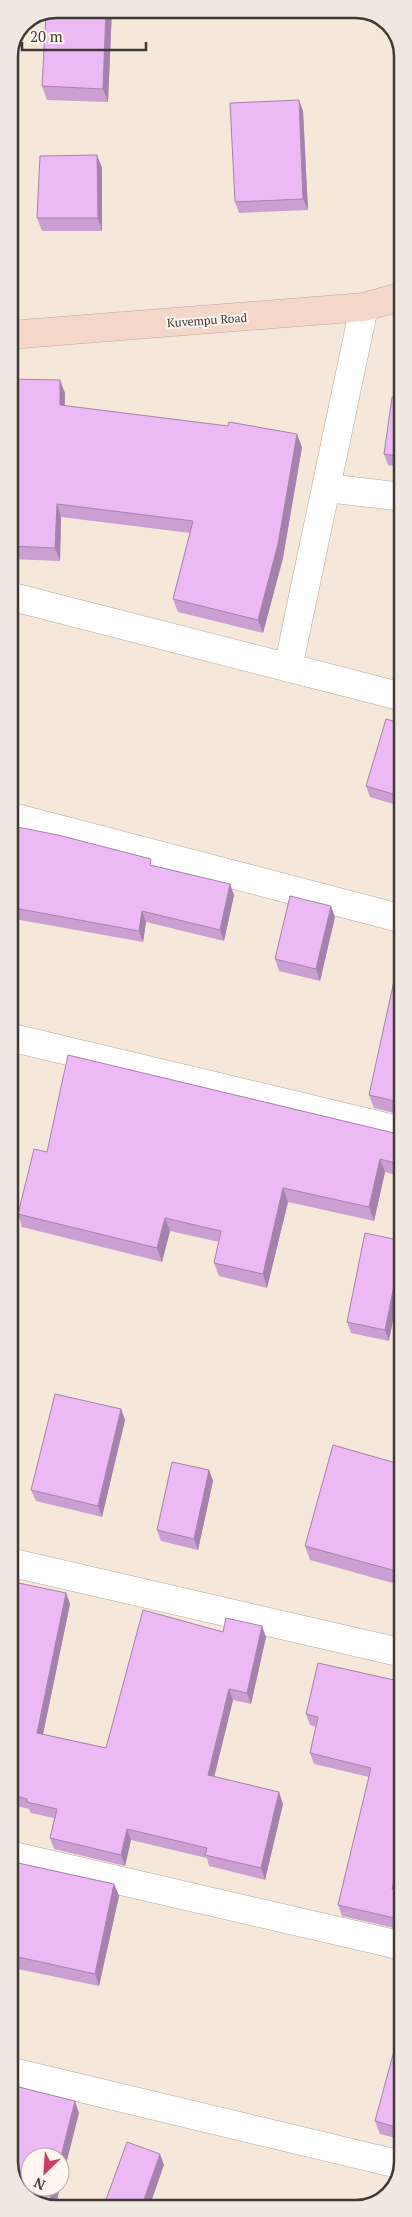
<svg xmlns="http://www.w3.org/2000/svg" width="412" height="2217" font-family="'PT Serif',serif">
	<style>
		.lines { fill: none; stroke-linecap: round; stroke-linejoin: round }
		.minor-casing { stroke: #b5a89c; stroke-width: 29 }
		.secondary-casing { stroke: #b5a89c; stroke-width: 29 }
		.minor { stroke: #fff; stroke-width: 28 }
		.secondary { stroke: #f4d7c9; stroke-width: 28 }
		.wall { fill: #cb9fd2 }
		.shaded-wall { fill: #a582ab }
		.building { fill: #ecb9f4; stroke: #a582ab }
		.labels { text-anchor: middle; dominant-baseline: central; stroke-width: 4; stroke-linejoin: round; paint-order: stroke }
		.street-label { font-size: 12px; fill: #3f3a35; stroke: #fef6ef }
		.rim { fill: none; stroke: #3f3a35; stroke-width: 2.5 }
	</style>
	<rect width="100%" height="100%" fill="#f5e8db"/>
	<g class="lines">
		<g class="minor-casing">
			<path id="minor" d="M327,488L403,497
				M9,596L403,697
				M288,668L364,307
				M9,816L403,919
				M9,1037L403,1131
				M9,1562L403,1653
				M9,1855L403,1946
				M9,2071L402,2165"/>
		</g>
		<g class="secondary-casing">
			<path id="secondary" d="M9,335L364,307L403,296"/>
		</g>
		<use href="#minor" class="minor"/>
		<use href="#secondary" class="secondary"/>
	</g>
	<path class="wall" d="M112,9L108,102L47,100L42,86Z
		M303,111L308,210L239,213L235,202Z
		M97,155L102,168V231H42L37,218Z
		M9,379L65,393V406L302,447L283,558L263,633L178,612L173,599L190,533L61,517L60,561L9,559Z
		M403,399V468L388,465L384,454Z
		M403,724V807L370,797L366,786Z
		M9,840L153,866L234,895L224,941L146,922L143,942L9,918Z
		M335,917L320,981L279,971L275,959Z
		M403,973V1115L374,1108L369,1095Z
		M403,1132V1177L385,1172L374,1221L288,1202L267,1288L219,1276L214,1263L219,1242L170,1231L162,1262L22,1227L18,1214L47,1152Z
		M365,1233L389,1341L351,1333L347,1322Z
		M121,1409L125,1420L102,1517L36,1501L31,1490Z
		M403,1465V1586L310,1560L305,1546Z
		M209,1470L213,1481L198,1550L161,1541L157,1530Z
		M9,1581L66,1593L70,1604L43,1734L106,1748L223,1632L266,1637L251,1704L233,1700L214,1776L283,1804L265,1880L209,1866L207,1858L131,1840L125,1866L54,1849L50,1838L54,1818L31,1813L29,1809L9,1804Z
		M403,1682V1871L398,1890L403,1892V1930L342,1916L338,1905L369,1777L314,1764L310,1753L316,1727L310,1725L306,1714Z
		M9,1861L114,1884L119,1896L99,1986L13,1968L9,1986Z
		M403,2053V2140L380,2134L375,2121Z"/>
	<path class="shaded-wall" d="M106,9H112L108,102L103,89Z
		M299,100L303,111L308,210L303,199Z
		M97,155L102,168V231L98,218Z
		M60,380L65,393L64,418L60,405Z
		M297,434L302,447L283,558L263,633L258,620Z
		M57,504L61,517L60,561L55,548Z
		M230,884L234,895L224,941L220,930Z
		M331,906L335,917L320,981L316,969Z
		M142,911L146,922L143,942L139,931Z
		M380,1159L385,1172L374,1221L369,1207Z
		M283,1188L288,1202L267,1288L263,1274Z
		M165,1218L170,1231L162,1262L157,1248Z
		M403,1241V1270L389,1341L385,1330Z
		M121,1409L125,1420L102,1517L98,1506Z
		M209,1470L213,1481L198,1550L194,1539Z
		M66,1593L70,1604L41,1744L37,1733Z
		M262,1626L266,1637L251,1704L247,1693Z
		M229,1689L233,1700L212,1786L208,1775Z
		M279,1792L283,1804L265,1880L261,1868Z
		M127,1829L131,1840L125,1866L121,1855Z
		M403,1844V1871L396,1900L392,1889Z
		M114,1884L119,1896L99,1986L95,1974Z
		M9,1957L13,1968L9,1986Z
		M75,2101L79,2113L55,2208H49L48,2207L53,2187H60V2160Z
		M160,2154L164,2165L149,2208H141Z"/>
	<path class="building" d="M55,9H106L103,89L42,86L46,13Z
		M299,100L303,199L235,202L230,103Z
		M97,155L98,218H37L40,156Z
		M9,379L60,380V405L228,426L229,422L297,434L278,544L258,620L173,599L193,521L57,504L55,548L9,546Z
		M392,397L403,399V457L384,454Z
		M386,719L403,724V797L366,786Z
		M12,826L58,835L151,859L150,865L230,884L220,930L142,911L139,931L9,907V840Z
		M290,896L331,906L316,969L275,959Z
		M396,972L403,973V1103L369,1095Z
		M68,1055L394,1133L403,1132V1165L380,1159L369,1207L283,1188L263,1274L214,1263L221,1231L165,1218L157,1248L18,1214L34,1149L47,1152Z
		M365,1233L403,1241L385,1330L347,1322Z
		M55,1394L121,1409L98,1506L31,1490Z
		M333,1445L403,1465V1573L305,1546Z
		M172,1462L209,1470L194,1539L157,1530Z
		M9,1581L66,1593L37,1733L106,1748L143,1610L223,1632L226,1618L262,1626L247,1693L229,1689L208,1775L279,1792L261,1868L205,1855L207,1848L127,1829L121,1855L50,1838L57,1809L27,1802V1799L9,1794Z
		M318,1663L403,1682V1844L392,1889L403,1892V1920L338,1905L371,1768L310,1753L318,1717L306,1714Z
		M9,1861L114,1884L95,1974L9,1955Z
		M394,2051L403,2053V2129L375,2121Z
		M15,2086L75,2101L60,2160V2157H30V2187H53L48,2207L23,2195L9,2168V2109Z
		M127,2142L160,2154L141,2208H103Z"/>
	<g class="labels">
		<g class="street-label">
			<text transform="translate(207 320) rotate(-4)">Kuvempu Road</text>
		</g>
	</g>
	<path d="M0 0H412V2217H0ZM56 18H356A38 38 0 0 1 394 56V2162A38 38 0 0 1 356 2200H56A38 38 0 0 1 18 2162V56A38 38 0 0 1 56 18Z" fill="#efe7e0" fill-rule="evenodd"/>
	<path class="rim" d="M56 18H356A38 38 0 0 1 394 56V2162A38 38 0 0 1 356 2200H56A38 38 0 0 1 18 2162V56A38 38 0 0 1 56 18Z"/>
	<g transform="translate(45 2172) rotate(205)"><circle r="24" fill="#fef6ef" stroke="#b2aba5"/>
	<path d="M0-4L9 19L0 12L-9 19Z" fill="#cd3e62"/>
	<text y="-8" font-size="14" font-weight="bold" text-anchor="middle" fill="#3f3a35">N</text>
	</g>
	<path d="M22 42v8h124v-8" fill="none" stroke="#3f3a35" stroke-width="2.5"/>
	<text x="30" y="42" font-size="15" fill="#3f3a35" stroke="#fef6ef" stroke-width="4" paint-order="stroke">20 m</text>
</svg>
